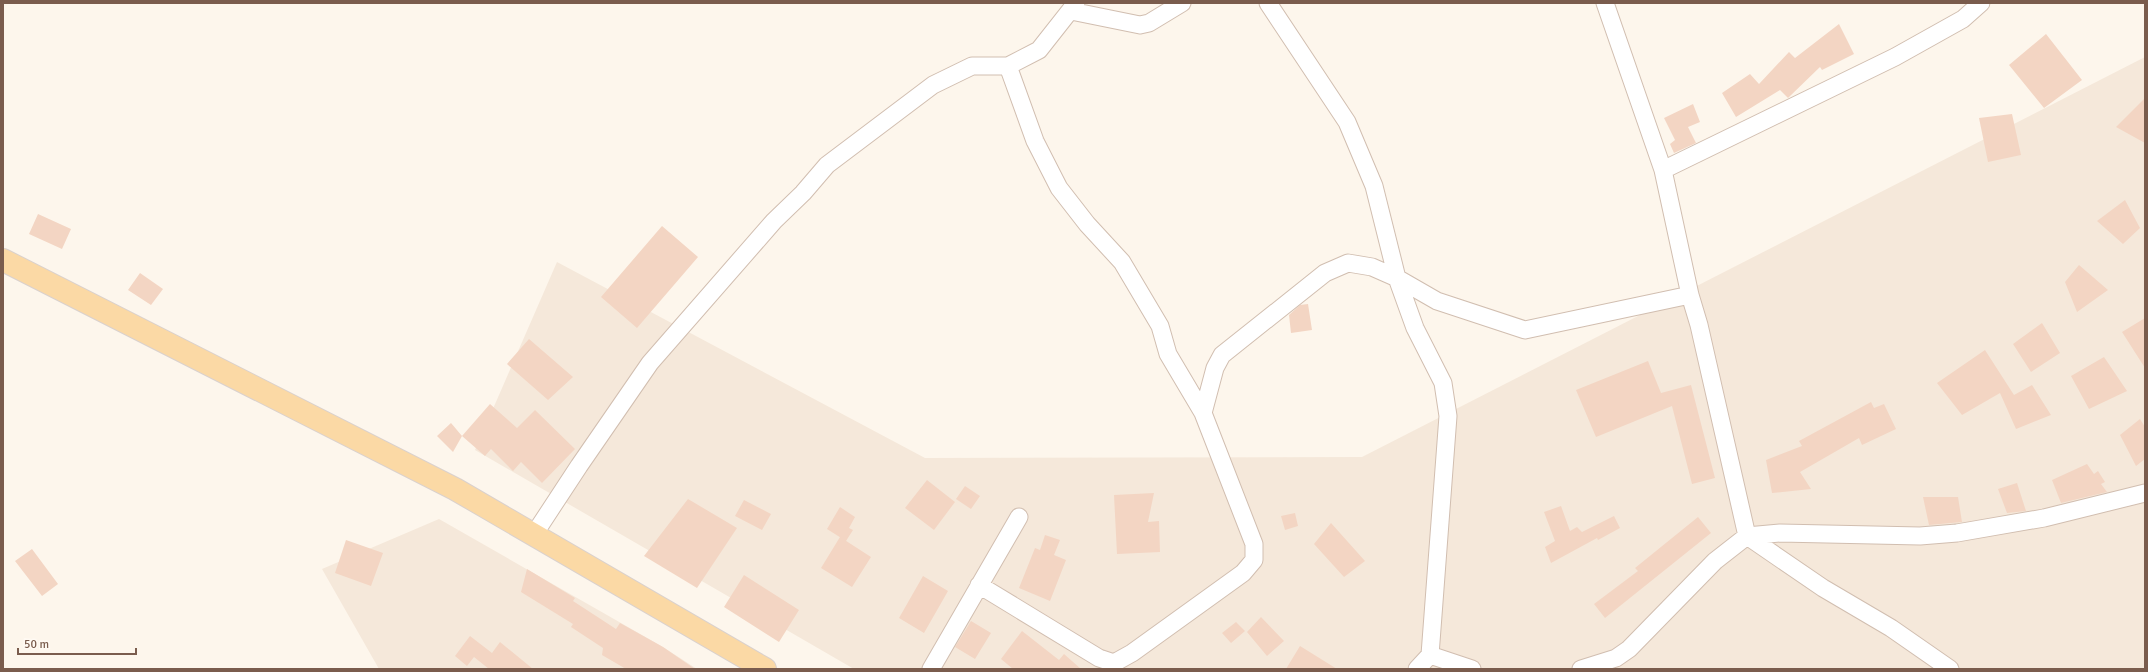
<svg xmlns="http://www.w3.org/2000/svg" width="2148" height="672" font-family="Signika,sans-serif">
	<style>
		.residential { fill: #f5e8da }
		.building { fill: #f3d5c3 }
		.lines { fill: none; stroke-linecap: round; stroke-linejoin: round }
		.minor-casing { stroke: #d1beb0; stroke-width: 19 }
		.primary-casing { stroke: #dad1cd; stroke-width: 24 }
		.minor { stroke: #fff; stroke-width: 17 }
		.primary { stroke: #fbd9a5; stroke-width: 22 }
	</style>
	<rect width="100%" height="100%" fill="#fdf6ec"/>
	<path class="residential" d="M2145,57V669H854L475,450L557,262L925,458L1362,457Z
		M439,519L663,647L697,669H379L322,569Z"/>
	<path class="building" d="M1839,24L1854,54L1822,70L1820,67L1788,98L1780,90L1736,117L1722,93L1750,74L1759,84L1789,52L1795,58Z
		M2046,34L2082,80L2044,108L2009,65Z
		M2145,98V143L2116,127Z
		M1693,104L1700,122L1688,127L1696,143L1674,153L1670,144L1675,140L1664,118Z
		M2012,114L2021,155L1988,162L1979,118Z
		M2125,200L2140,228L2123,244L2097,221Z
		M38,214L71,229L62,249L29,234Z
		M662,226L698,257L637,328L601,297Z
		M2079,265L2108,290L2077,312L2065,282Z
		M140,273L163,289L151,305L128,290Z
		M1308,304L1312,330L1291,333L1289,315L1300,305Z
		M2145,318V368L2122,332Z
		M2042,323L2060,353L2031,372L2013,344Z
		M529,339L573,377L548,400L507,364Z
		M1985,350L2014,395L2032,385L2051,415L2016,429L2000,393L1962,415L1937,383Z
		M2104,357L2127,391L2089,409L2071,376Z
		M1648,361L1661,393L1691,385L1715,478L1692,484L1672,406L1596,437L1576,390Z
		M1871,402L1874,408L1884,404L1896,429L1862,445L1859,438L1800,472L1811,489L1772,493L1766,460L1802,446L1799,441Z
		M490,404L517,428L535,410L575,449L542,483L521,462L513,471L491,449L485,456L462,436Z
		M2140,419L2145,427V459L2136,466L2120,435Z
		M451,423L462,436L453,452L437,436Z
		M2087,464L2094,474L2098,471L2105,482L2101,484L2107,492L2061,503L2052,480Z
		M927,480L955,502L934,530L905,508Z
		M2017,483L2026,511L2007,513L1998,489Z
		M965,486L980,496L971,509L956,499Z
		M1154,493L1148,522L1159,521L1160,552L1117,554L1114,495Z
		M1923,497H1958L1962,522L1929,525Z
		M688,499L737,528L697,588L644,556Z
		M744,500L771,514L762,530L735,516Z
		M1561,506L1570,531L1577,527L1582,532L1614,516L1620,528L1598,540L1597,538L1551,563L1545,547L1555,541L1544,512Z
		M840,507L855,517L849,528L853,530L846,541L827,529Z
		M1295,513L1298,526L1285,530L1281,516Z
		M1698,517L1711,533L1605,618L1594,604L1638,571L1635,568Z
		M1331,523L1365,561L1344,577L1314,544Z
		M1045,535L1060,540L1054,555L1066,560L1050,601L1019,588L1035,548L1040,550Z
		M840,537L871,557L852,587L821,568Z
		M346,540L383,553L371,586L335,573Z
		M32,549L58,584L42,596L15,561Z
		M527,569L575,598L573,601L616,629L620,623L663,647L695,669H626L602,655L603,648L571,627L573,624L521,592Z
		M744,575L799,610L779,642L724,607Z
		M923,576L948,591L924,633L899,618Z
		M1261,617L1284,641L1267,656L1247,632Z
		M971,621L991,633L975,659L955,647Z
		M1236,622L1245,631L1231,643L1222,633Z
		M1022,631L1059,660L1064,654L1081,669H1013L1001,659Z
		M470,636L492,653L500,642L533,669H489L474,657L467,666L455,656Z
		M1300,646L1337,669H1286Z"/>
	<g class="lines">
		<g class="minor-casing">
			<path id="minor" d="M1268,3L1347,122L1374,186L1397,278L1415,328L1443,383L1448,416L1430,655
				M1605,3L1663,170L1690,295L1699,325L1747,536L1823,588L1891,628L1950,669
				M1071,11L1140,25L1149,23L1182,3
				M1663,170L1895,57L1963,19L1981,3
				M1203,413L1215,368L1222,355L1325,273L1348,263L1372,267L1397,278L1437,301L1525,330L1690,295
				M535,533L579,466L650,363L774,221L803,193L827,165L933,85L972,66H1008L1039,50L1076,3
				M979,585L1099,658L1114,663L1132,653L1243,573L1254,560V544L1203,413L1168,354L1160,326L1122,262L1087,224L1059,188L1035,141L1008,66
				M931,669L1019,517
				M1417,669L1430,655L1472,669
				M1581,669L1616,658L1629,649L1715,561L1747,536L1780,533L1920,536L1957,533L2044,518L2145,493"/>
		</g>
		<g class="primary-casing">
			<path id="primary" d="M3,260L455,489L765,669"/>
		</g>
		<use href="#minor" class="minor"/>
		<use href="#primary" class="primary"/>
	</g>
	<rect width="2148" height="672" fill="none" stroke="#7a5c4d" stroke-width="8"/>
	<path d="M18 648v6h118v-6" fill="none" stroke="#7a5c4d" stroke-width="2"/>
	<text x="24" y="648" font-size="12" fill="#7a5c4d" stroke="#fffaf3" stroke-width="3" paint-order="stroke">50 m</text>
</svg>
